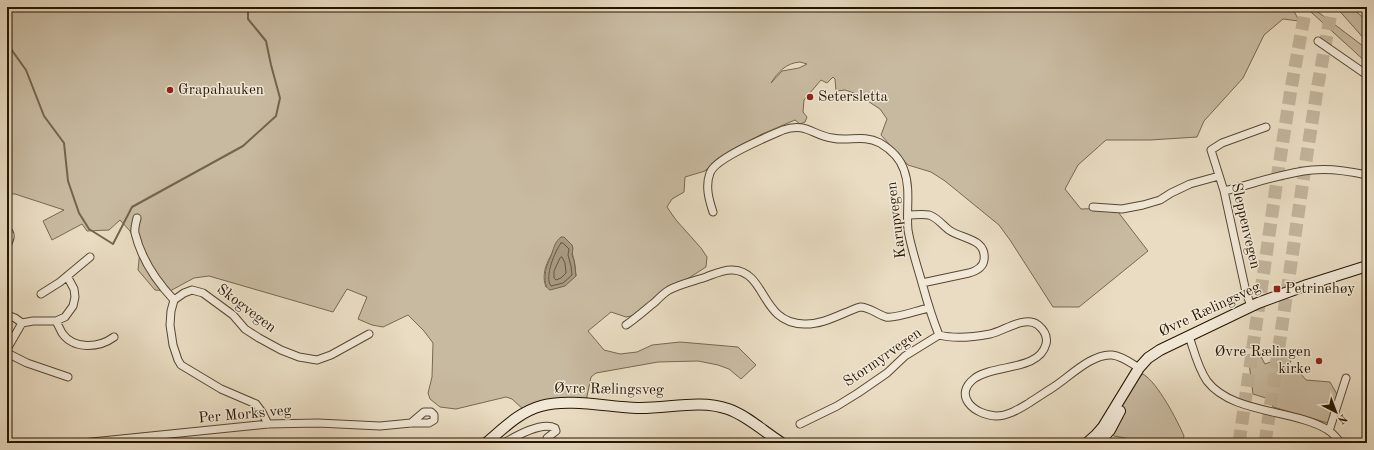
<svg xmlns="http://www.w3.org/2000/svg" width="1374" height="450" font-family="'Old Standard TT',serif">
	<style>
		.green { fill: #c8baa1; stroke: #776850; fill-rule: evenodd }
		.water { fill: #a79880; stroke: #73644d }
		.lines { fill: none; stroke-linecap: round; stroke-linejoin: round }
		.shore { stroke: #665640; stroke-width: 1 }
		.stream { stroke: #73644d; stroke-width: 2 }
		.motorway-tunnel { stroke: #c2b49b; stroke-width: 13; stroke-dasharray: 13 6; stroke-linecap: butt }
		.minor-casing { stroke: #574730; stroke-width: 9 }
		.secondary-casing { stroke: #261500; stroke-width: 12 }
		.minor { stroke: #f1e8d7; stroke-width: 7 }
		.secondary { stroke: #f1e8d7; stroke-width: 10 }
		.poi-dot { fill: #8f2418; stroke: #f1e8d7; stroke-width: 1.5 }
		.labels { text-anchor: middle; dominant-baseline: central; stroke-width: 3; stroke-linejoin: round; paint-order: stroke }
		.poi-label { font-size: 15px; fill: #261500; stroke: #f1e8d7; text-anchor: start }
		.street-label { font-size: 15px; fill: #261500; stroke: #f1e8d7 }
	</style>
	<rect width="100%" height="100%" fill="#e9dcc2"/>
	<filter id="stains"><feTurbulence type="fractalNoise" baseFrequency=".005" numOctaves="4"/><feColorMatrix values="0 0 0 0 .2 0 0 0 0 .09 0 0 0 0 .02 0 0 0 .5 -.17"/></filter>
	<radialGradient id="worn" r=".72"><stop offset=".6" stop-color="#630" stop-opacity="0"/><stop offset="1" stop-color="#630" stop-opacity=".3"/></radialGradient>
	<path class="green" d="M7,7H1292L1299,21L1283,19L1264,35L1243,78L1204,121L1197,137L1150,140H1106L1078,165L1065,189L1081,209L1115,208L1148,251L1079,307H1053L1010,240L999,225L945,181L931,172L908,165L881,135L887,119L880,109L857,94L845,90L836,91L835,79L833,77L827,83L821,80L804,100L803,112L807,117L805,122L800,124L795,120L762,134L717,159L705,171L685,177L684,192L672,199L667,207L676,220L701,248L707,257L706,267L670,290L637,315L626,317L611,312L588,331L604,350L620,354L637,352L652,345L680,342L738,347L756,365L741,379L729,369L718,365L698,361L658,362L596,373L591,377L585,406L524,410L512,399L506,397L456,409L440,407L430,399L428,393L432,377L433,343L424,331L408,315L383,327L372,325L358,319L367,297L347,289L333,312L209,276L194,278L170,291L155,290L138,270L140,250L130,231L120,220L109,230L87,231L82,224L52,240L43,221L64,210L15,194H7ZM800,62L807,64L799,68L782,71L771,83C778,72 786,63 800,62ZM564,237L570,243L575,265L576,276L546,287C539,269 553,251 564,237Z
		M1336,7H1351L1367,21V42Z
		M1314,9L1367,49V63L1311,12Z
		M1248,355H1260L1265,364L1287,356L1291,361L1289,364L1294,371L1300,373L1306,380L1330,382L1338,396L1332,408L1328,423L1273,407L1269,399L1253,394Z
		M1143,374C1158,383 1177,420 1184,436L1182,443H1140L1137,440L1114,436L1103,431L1135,380Z"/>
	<path class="water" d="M561,237H564L572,245L573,248L572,255L574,260L576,276L565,286L550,290C546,288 546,285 545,280C545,266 548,265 552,253C554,247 555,242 561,237Z"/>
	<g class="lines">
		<path class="shore" d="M561,243H563L569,249L568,255L571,266L572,275L563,283L551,286C544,277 555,251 561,243Z
			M562,257L565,263L566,273L561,278L556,280L554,278V271L560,258Z"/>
		<path class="stream" d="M7,46L11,49L26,70L44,116L64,143L68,181L79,213L89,229L113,244L132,207L243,146L276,116L280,98L271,65L266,41L248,19V7"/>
		<path class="motorway-tunnel" d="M1239,443L1279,166L1291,89L1306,7
			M1265,443L1305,167L1317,90L1332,7"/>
		<g class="minor-casing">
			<path id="minor" d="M1318,41L1367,75
				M1224,191C1253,184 1282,173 1312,170C1330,168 1349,171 1367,175
				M1093,207L1122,209L1143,205L1160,200L1171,193L1190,184L1219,176
				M713,212C709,200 705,186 710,173C715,158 767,137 783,130C806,122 812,135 832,138C849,142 862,134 880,143C890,149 900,158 904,170C911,189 906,210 908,230C911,248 917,265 922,283C927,301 932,318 939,335
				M908,215C914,215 923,214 929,215C937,217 943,226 949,230C961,239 987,238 984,260C983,268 976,271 969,273L922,283
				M137,218C136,223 134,228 135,233C141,258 157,282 174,300
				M7,230C12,234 10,240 7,245
				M41,294L60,282L90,257
				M1251,306L1246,292L1224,191L1211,150L1222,143L1266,127
				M7,315L15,318L22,323L33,321H56L65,317L73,306L75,297L74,289L67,276
				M56,321C58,325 60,329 62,333C74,350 99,348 114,337
				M626,325C636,318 645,310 655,302C659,298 664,293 669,290C680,284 694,281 706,277C714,274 724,269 733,270C767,272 760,323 804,324C823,325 842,313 860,307C870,307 876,314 886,317C895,319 918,310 929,308
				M1189,336C1194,351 1198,368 1207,381C1232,414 1294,409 1328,430C1333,433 1337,439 1341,443
				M7,349L22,323
				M7,353L27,363L68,377
				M268,424L262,412L256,404L221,389L181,365L178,360L173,345L170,325L171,311L174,300L184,293L192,290L203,293L233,315L245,329L259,338L281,350L299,357L317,360L331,355L369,334
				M800,424L837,406L858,393L887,373L905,356L939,335C954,339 974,337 990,334C1004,331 1025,315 1038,325C1044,330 1048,336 1046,344C1039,371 995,364 975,378C952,395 974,415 996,416C1008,416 1019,409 1029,403C1038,397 1046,392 1055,386C1070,376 1093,353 1112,355C1122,356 1131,363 1139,368
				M1329,431L1346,378
				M82,443L268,424L318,423L380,426L411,423H429L434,420V415L431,412H424L411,423
				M504,443C516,436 542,421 555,428L556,431L547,438L546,443"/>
		</g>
		<g class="secondary-casing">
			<path id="secondary" d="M486,443C503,429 519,412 541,406C567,398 609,407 637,408C667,409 699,399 728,409C748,416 764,432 782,443
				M1087,443L1096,435L1103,427L1139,368L1148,358L1160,350L1258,303L1307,285L1367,266
				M1098,443L1110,430L1120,411"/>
		</g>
		<use href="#minor" class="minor"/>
		<use href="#secondary" class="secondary"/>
	</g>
	<g class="poi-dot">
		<circle cx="170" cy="90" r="4"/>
		<circle cx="810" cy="97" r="4"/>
		<rect x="1273" y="285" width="8" height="8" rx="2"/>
		<circle cx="1319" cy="361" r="4"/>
	</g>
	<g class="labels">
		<g class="poi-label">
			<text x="178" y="90">Grapahauken</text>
			<text x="818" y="97">Setersletta</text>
			<text x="1285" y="289">Petrinehøy</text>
			<text x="1311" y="352" text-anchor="end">Øvre Rælingen<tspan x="1311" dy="17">kirke</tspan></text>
		</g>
		<g class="street-label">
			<text transform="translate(897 220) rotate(-97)">Karupvegen</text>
			<text transform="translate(1245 226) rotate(77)">Sleppenvegen</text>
			<text transform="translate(246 309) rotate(37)">Skogvegen</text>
			<text transform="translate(1210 310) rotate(-25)">Øvre Rælingsveg</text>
			<text transform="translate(883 358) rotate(-35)">Stormyrvegen</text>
			<text transform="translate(609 390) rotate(1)">Øvre Rælingsveg</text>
			<text transform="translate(245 415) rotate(-5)">Per Morks veg</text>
		</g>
	</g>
	<rect width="1374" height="450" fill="none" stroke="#e9dcc2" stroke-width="24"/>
	<rect x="8" y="8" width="1358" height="434" fill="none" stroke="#261500" stroke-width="2"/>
	<rect x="12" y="12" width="1350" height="426" fill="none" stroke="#261500"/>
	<g transform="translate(1336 412) rotate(138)" stroke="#f1e8d7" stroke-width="3" paint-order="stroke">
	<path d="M0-3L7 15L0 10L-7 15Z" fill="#261500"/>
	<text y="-6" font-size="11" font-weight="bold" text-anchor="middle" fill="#261500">N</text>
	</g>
	<rect width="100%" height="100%" filter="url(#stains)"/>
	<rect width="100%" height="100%" fill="url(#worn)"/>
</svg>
